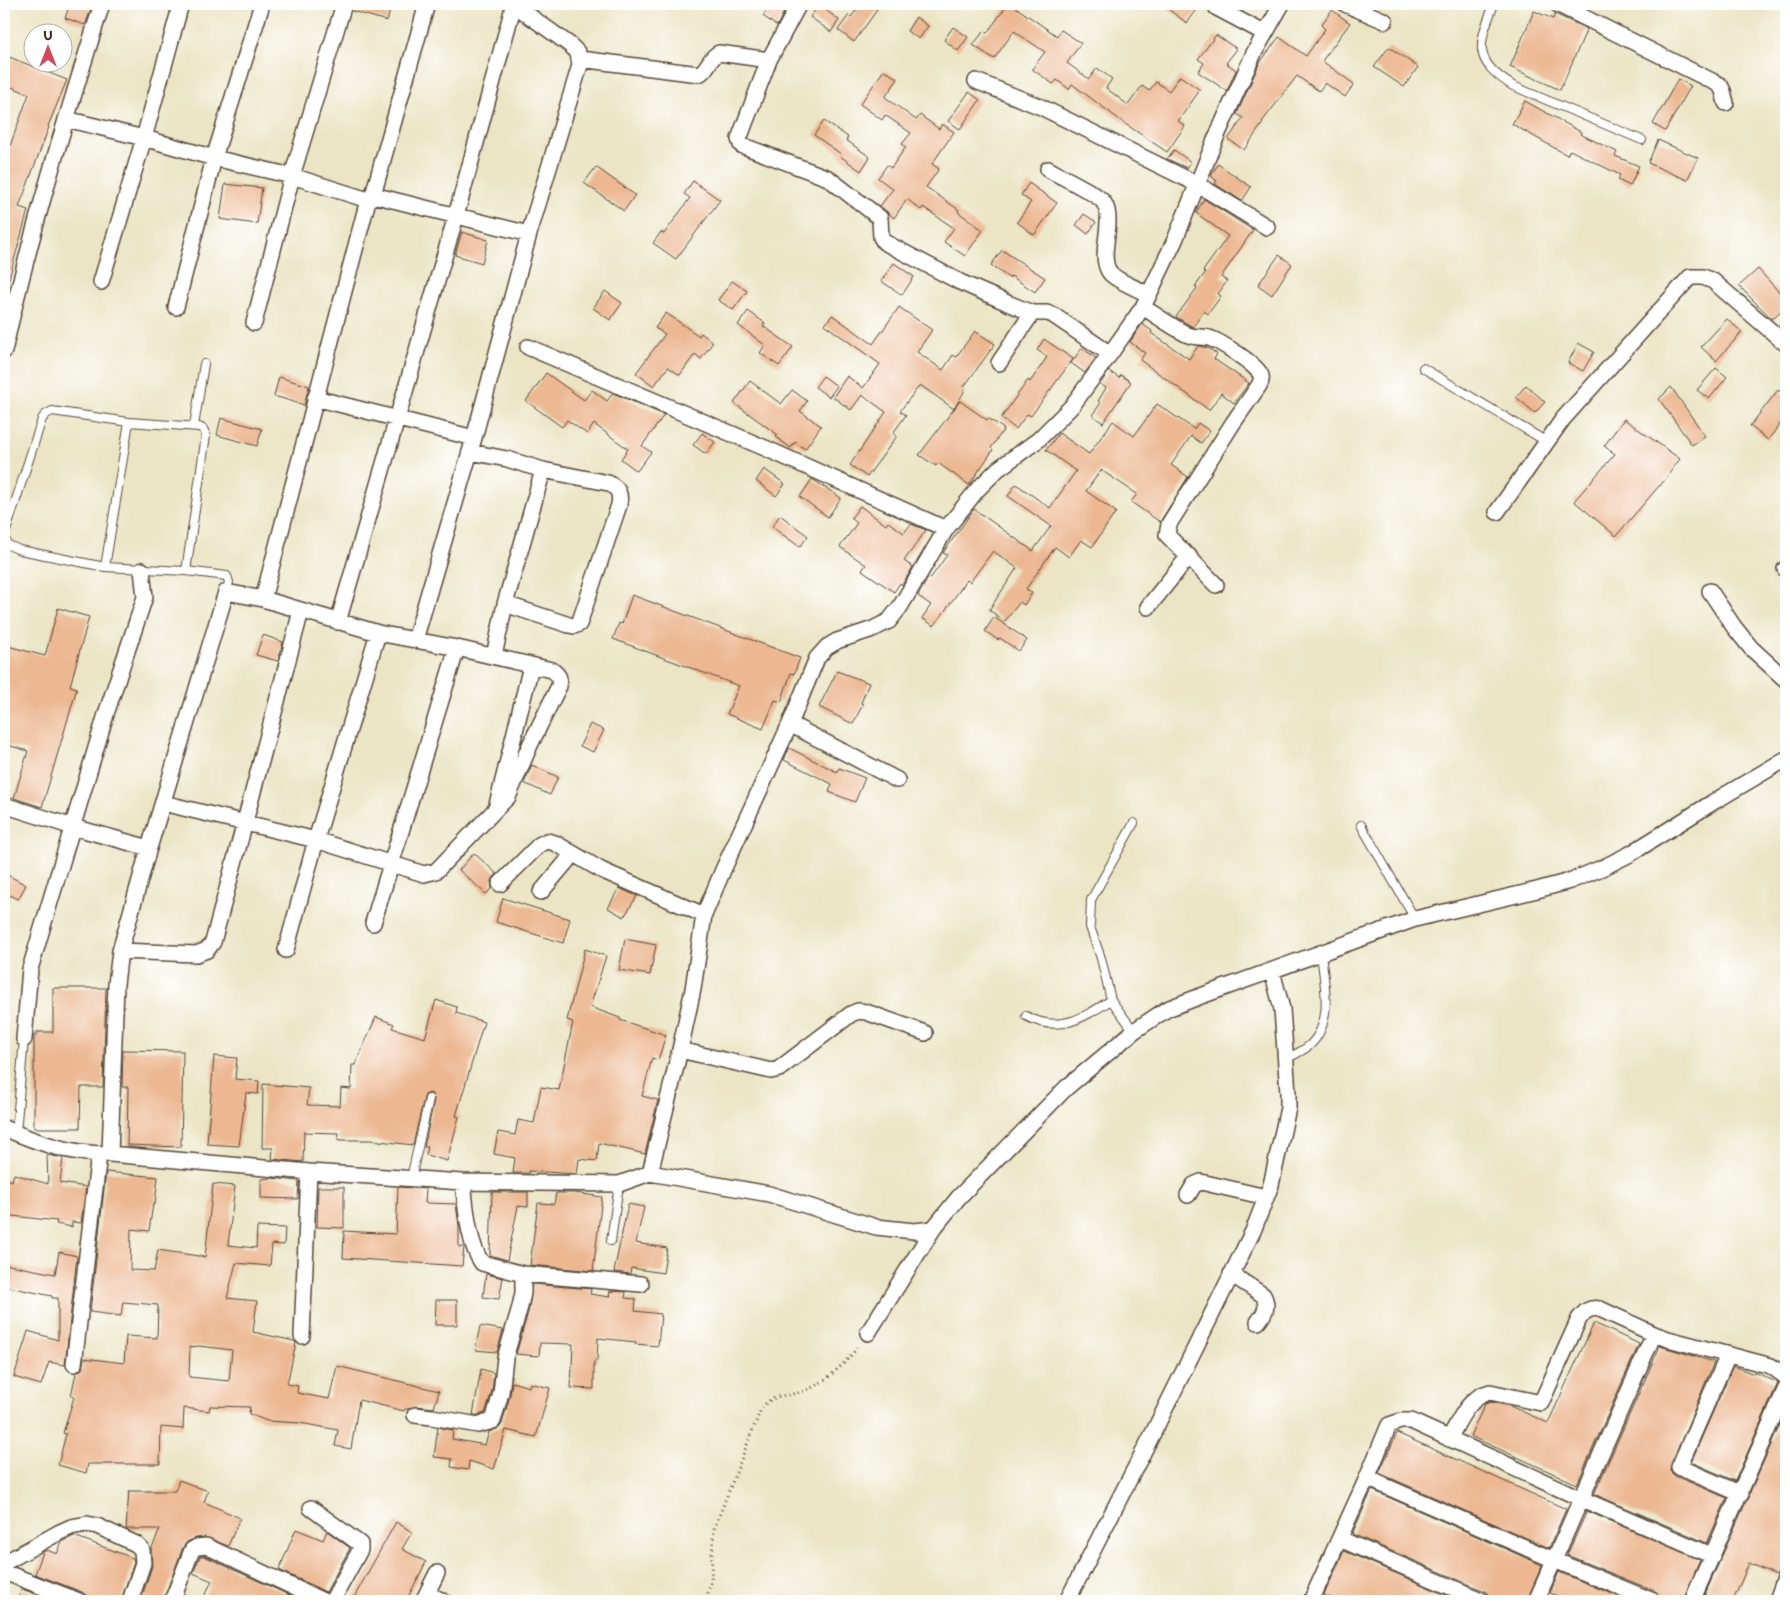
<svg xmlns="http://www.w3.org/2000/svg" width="1790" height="1605" font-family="Itim,sans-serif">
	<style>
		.building { fill: #ecb791; fill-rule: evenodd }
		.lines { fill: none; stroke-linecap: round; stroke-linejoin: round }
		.service-casing { stroke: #554637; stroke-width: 10 }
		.minor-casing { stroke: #554637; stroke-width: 18 }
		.path { stroke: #554637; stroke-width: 3; stroke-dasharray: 1 4; stroke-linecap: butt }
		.service { stroke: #fff; stroke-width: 8 }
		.minor { stroke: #fff; stroke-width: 15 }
	</style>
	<rect width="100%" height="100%" fill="#fff"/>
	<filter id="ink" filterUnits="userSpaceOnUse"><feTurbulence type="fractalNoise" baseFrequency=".02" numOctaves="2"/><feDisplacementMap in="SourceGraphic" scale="10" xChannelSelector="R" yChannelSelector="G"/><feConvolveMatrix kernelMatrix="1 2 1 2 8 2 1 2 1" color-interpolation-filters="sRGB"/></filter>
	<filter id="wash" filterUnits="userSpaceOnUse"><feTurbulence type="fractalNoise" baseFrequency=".0096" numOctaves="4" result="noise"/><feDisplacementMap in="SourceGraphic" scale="20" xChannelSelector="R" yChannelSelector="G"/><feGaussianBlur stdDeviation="1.12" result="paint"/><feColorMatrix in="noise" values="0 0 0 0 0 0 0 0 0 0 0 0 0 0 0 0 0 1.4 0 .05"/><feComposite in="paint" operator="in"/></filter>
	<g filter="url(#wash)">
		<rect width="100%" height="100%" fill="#ebe5c5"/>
		<g id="blocks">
			<path class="building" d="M70,4H76L91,9L85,25L65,18Z
				M353,4H392L387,21L352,11Z
				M771,4H788L777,26L763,16Z
				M861,4H868L877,10L854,42L838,30L849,15L851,17Z
				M1008,4H1011L1057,36L1061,30L1081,43L1067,63L1089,79L1097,68L1112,79L1106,88L1128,105L1142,86L1149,91L1156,82L1169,91L1180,76L1200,90L1178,121L1185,126L1167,152L1124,123L1072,84L1069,89L1057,80L1053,84L1032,69L1045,52L1014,31L994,59L973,45L984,31L987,33Z
				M1161,4H1201L1187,23Z
				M819,5L839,20L831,32L810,17Z
				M1332,10L1350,23L1322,61L1354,84L1345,97L1325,83L1319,91L1297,76L1262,122L1263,123L1244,150L1228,139L1243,118L1237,114L1259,64L1279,37L1306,56L1325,29L1321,25Z
				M1534,11L1553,19L1555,14L1587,29L1560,90L1510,67Z
				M916,17L928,26L919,39L907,31Z
				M953,27L968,37L958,51L944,40Z
				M1216,35L1237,49L1226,63L1236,70L1227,91L1198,72L1204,63L1198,59Z
				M1389,47L1418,67L1404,87L1374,67Z
				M4,55L67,80L48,126L49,127L19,207L28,210L8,282L4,281V162L29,94L4,84Z
				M884,70L898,79L885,97L916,120L920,115L939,129L942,124L954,132L932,164L939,169L926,187L959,210L958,212L983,230L965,256L944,242L954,228L923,207L921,210L907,199L894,218L880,206L893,189L878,178L887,165L891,168L906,147L902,144L911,133L885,115L882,120L860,104Z
				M1678,79L1691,86L1665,131L1653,124Z
				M969,92L980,100L960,129L948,121Z
				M1525,101L1581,132L1580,134L1617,152L1615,156L1639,166L1630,186L1618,180L1620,175L1570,150L1567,155L1512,124Z
				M824,121L848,137L846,140L870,157L861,171L840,156L841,154L814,135Z
				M1658,140L1698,158L1687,180L1648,163Z
				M1174,150L1191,162L1187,168L1167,159Z
				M1218,164L1251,187L1242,201L1215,184L1217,181L1211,176Z
				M596,167L635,195L624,211L584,183Z
				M693,181L720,200L676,259L653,243L661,232L664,234L690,198L684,194Z
				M1029,183L1057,203L1034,235L1017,222L1031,202L1021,195Z
				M225,184L262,188L257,224L220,219Z
				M1204,199L1253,230L1221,277L1227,281L1218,294L1221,296L1208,314L1204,311L1193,327L1176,317L1197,288L1195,287L1205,273L1203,271L1228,236L1196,213Z
				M1084,214L1096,222L1088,234L1076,225Z
				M462,232L488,240L482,263L455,255Z
				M1002,250L1045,278L1035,292L1011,276L1009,278L991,265Z
				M1279,255L1292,264L1272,295L1258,285Z
				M894,263L914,277L902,295L881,281Z
				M1758,269L1779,292L1786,285V306L1772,319L1739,286Z
				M732,281L747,291L733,310L718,300Z
				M605,291L622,303L610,320L593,308Z
				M899,307L932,330L917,352L943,370L953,355L956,357L975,331L995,344L963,388L965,390L954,409L920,385L900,411L906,415L893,433L897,436L867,477L850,465L886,412L862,395L851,410L833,397L847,376L863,388L880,364L825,325L832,315L873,344Z
				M748,311L765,323L763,326L793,347L779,366L760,353L765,345L738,325Z
				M666,313L699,336L701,333L713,342L701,359L695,354L680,375L668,367L654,386L636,373L665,334L655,328Z
				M1727,319L1742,332L1716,361L1701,347Z
				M1142,324L1152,331L1151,333L1189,359L1198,346L1208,348L1217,354L1214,359L1249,383L1234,403L1221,393L1209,410L1140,360L1145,353L1130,342Z
				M1044,339L1073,359L1031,416L1027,414L1016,429L1001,418L1028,380L1030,382L1047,357L1037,350Z
				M1578,343L1594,352L1583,371L1568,363Z
				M1082,348L1096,358L1085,373L1071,363Z
				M1716,368L1727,377L1709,399L1697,390Z
				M1109,371L1119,378L1121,375L1131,382L1103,423L1092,415L1101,403L1098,401L1106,388L1100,384Z
				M546,373L584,400L592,390L607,401L613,393L664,415L642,446L651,452L637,471L621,459L628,449L594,424L587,434L567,420L562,427L526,401Z
				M823,376L837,386L829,397L815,387Z
				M279,377L309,386L304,405L274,396Z
				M750,381L781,404L792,390L807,401L800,411L821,426L805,449L795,442L791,448L776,437L778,435L734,403Z
				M1526,385L1545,402L1535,413L1516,397Z
				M1671,387L1705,436L1692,445L1659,399Z
				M1778,390L1786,396V416L1768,440L1750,426Z
				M960,401L987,420L988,418L1004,429L991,448L993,450L969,485L938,463L936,466L919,455Z
				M1157,404L1194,429L1198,423L1210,431L1201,443L1191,436L1171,465L1188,477L1160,522L1131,502L1137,494L1101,470L1086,491L1116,512L1092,547L1081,540L1069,557L1055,547L1026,589L1032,593L1024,605L1020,602L1005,621L989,610L1017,568L993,551L970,582L967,580L934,626L922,618L931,605L918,596L928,578L930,579L947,555L943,553L974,509L1033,551L1051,526L1008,496L1016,484L1050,508L1076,471L1046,450L1059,433L1089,454L1113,421L1134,436Z
				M221,418L262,429L257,446L217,435Z
				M1624,419L1680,459L1660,486H1659L1616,536L1574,501L1615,454L1604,446Z
				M702,433L715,442L706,454L693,445Z
				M764,469L785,484L776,496L756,481Z
				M812,479L841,498L828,517L800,497Z
				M860,506L886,525L888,522L904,533L911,524L926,530L904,561L913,567L902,585L900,583L894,592L862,570L866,565L840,547L857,523L851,518Z
				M780,515L808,536L800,547L772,527Z
				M632,595L800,658L794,674L791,673L781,702L775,700L763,729L727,714L739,686L613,639L619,623L622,624Z
				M58,608L89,617L70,686L77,688L42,807L14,798L28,751L4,744V645L45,656Z
				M994,617L1027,640L1019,651L1000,638L998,640L985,631Z
				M263,635L283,642L278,661L256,655Z
				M837,671L869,683L861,703L863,704L853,724L819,707Z
				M590,724L604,730L593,752L580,746Z
				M789,748L837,772L839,768L865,778L855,802L829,792L832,784L784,760Z
				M532,765L558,777L550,795L524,783Z
				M474,853L497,874L491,881L492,888L486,894L459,870Z
				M4,873L26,885L18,899L4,892Z
				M619,888L637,896L624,917L608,908Z
				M503,898L570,919L563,943L496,922Z
				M625,939L656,945L650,975L619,970Z
				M585,949L606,956L590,1007L620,1018V1020L666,1035L658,1060L652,1058L642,1096L658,1100L645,1154L599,1143L597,1161L579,1159L577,1174L529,1171V1173H513L515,1158L494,1154L498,1132L515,1135L518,1120L534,1123L541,1087L559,1090L573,1022L567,1020Z
				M53,988H106L103,1087H81L80,1128H34V1035H37V1032H53Z
				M436,1000L457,1007L456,1013L484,1022L456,1116L459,1117L447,1161L426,1155L428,1147H424L434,1100L433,1095L430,1093L425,1095L424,1098L413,1145L371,1140H338L339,1133L304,1132L303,1162L272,1159L273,1148H262L263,1084L309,1088L307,1105L340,1106L341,1088L351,1089L352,1065H355L376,1017L394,1024L392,1028L425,1038Z
				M123,1050L183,1051L181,1147L127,1145L128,1087H122Z
				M214,1056L237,1058L235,1079L259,1081L258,1094L246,1093L239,1146L207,1144Z
				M47,1155L63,1158L60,1183L86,1187L81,1223L72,1222V1227L56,1224L57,1221L4,1215V1178L12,1181L14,1174L48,1184Z
				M106,1172L158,1177L155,1204H153L149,1231L131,1229L130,1270L154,1271L158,1250L205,1257L213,1184L235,1186L228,1245L256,1248L257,1227L285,1228L284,1245L272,1244L270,1266L236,1263L227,1298L257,1301L253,1332L294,1341L296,1343L287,1384L298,1386L297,1393L329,1399L337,1366L439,1391L434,1408L416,1406L408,1409H405L404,1411L359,1400L351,1449L335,1446L338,1430L300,1423L267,1421L249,1414L250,1407L210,1406L209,1411L184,1408L183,1429L161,1427L160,1464H88L86,1473L58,1465L66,1434L63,1433L74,1397L71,1396L76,1373L82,1369L84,1358L124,1363L126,1336L157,1338L158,1305L123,1302L121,1316L90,1312ZM199,1346L232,1350L229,1381L189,1377L190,1347Z
				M271,1178L299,1181L298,1199L261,1198V1179Z
				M318,1187H344V1228L317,1227Z
				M398,1187L426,1189L425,1203L456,1204L459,1226V1247H464L462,1266L343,1258L344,1231L396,1234Z
				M492,1192H528V1207L518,1206L507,1260L490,1255Z
				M556,1193H575L602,1197L593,1271L530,1265L538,1203L554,1204Z
				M628,1204L644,1207L636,1243L667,1248L663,1273L631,1268L630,1274L614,1272Z
				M59,1252L77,1256L65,1365L49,1362L41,1385L14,1377L28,1331L58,1340V1298H52V1296L4,1286V1264L55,1274Z
				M486,1274L503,1278L499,1299L483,1297Z
				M532,1284L591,1289L590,1294L609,1297L610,1291L626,1292L625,1298L636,1299L635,1311L661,1314L658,1346L635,1344L636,1342L598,1338L597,1361H594V1389L571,1388L573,1344L540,1343L539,1356L516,1354L529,1309Z
				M436,1300H457V1325H435Z
				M1594,1323L1639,1344L1577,1484L1470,1436L1485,1404L1491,1402L1510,1406L1548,1423Z
				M480,1326L503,1330L497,1352L475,1350Z
				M1660,1346L1714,1362L1670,1468L1671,1472L1675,1476L1727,1498L1707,1543L1594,1494Z
				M1733,1366L1754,1374L1755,1372L1778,1383L1735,1481L1691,1462Z
				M481,1369L494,1373L492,1391L485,1413L478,1415H473Z
				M512,1382L529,1387L530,1383L550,1388L536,1437L506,1430L494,1469L469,1461L468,1470L451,1467L452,1459L434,1457L438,1427L453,1430L452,1439L485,1445L489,1432L499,1428L502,1424L510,1395Z
				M1786,1411V1561L1783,1567L1780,1569L1776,1575L1749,1563L1733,1601H1702L1746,1502L1749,1498L1750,1492Z
				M1397,1433L1566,1509L1549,1548L1379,1473Z
				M179,1480L208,1491L204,1502L240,1518L228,1546L205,1537L196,1538L187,1542L183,1547L163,1601H156L142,1596L152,1566L151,1550L160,1529H126L129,1491H175Z
				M1372,1490L1542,1565L1527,1601H1492L1491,1596L1487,1592L1352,1534Z
				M1587,1511L1700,1560L1683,1601H1662L1661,1596L1657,1592L1567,1555Z
				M396,1522L412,1532L402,1549L426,1562L406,1601H352Z
				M296,1529L323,1540L327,1531L350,1548L326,1592L279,1570Z
				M74,1536L133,1558L134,1562L121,1601H88L87,1596L82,1592L35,1574L43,1552L47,1550L57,1554L62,1542Z
				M1344,1551L1460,1601H1337L1324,1595Z
				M200,1556H204L302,1601H202L212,1581L193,1573Z
				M1559,1572L1629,1601H1570L1550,1593Z
				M22,1589L54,1601H17Z"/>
		</g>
	</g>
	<g filter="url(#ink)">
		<use href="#blocks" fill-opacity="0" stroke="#554637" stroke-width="1"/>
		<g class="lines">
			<g class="service-casing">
				<path id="service" d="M1494,4C1478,45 1472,60 1513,86L1642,140
					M1423,368L1547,442
					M194,426L204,364
					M4,537L42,419L45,415L52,411L129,422L199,427L203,429L206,435L186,571
					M4,538L8,545L20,550L105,567L186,571L227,576L229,582L226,592
					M105,567L129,422
					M1361,825L1415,919
					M1026,1016C1059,1034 1083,1018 1111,1000
					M1134,1031L1111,1000L1101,958L1090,927L1091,900L1134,823
					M1287,1059C1294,1054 1304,1051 1311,1044C1334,1021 1324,983 1321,953
					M16,1133L24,1039
					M411,1178L429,1099
					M611,1241L619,1184"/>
			</g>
			<g class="minor-casing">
				<path id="minor" d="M1217,4V8L1264,33
					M1345,4L1385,21
					M1557,4L1720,85L1723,91L1726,103
					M580,59L699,74C708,70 709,57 719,53L769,60L799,4
					M769,60L739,139L741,145L828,178L880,218L881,237L884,242L960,282L1010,304L1032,313H1047L1053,315L1110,354
					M976,81L1041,107L1197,184L1267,227
					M66,119L144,138L214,158L292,176L368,200
					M1048,169C1058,175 1100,195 1104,203C1116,222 1096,258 1111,274C1119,282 1139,289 1149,295
					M373,195L529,234
					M101,282L144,138L181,4
					M176,307L214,158L262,4
					M1143,307C1157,316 1171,326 1186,334C1195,339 1204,335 1212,339C1222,343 1259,366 1261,376C1262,380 1260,384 1258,387L1233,423L1169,524L1167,535L1216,585
					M254,323L292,176L344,4
					M528,347L765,448L946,529
					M4,351C30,234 66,118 102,4
					M999,363L1032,313
					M315,398L474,438
					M470,452L507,459L543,470L608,483C618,488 621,493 619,505L579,624L574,626L569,625L505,604
					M1497,512L1563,419L1690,277H1703L1713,281L1786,344
					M1785,569H1786
					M1710,591L1734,627L1751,648L1786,680
					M263,599L378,633L457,648L552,670C559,675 560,678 559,686L530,745L508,797L496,809L531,666
					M1148,607L1189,556
					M338,622L456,216L514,4
					M415,640L474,438L529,234L580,65L578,53L570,45L513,4
					M494,656L505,604L543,470
					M790,724L897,780
					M163,803L316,840L424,874L436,871L496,809
					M4,805L73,827L149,848
					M500,884L539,845L547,841L555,843L601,870L704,915
					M541,892L573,854
					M373,923L457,648
					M286,950L316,840L378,633
					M120,951L196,954L207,950L213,942L301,611
					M24,1039L30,969L107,711L145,597L142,570
					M680,1050L771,1071L779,1069L851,1014L858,1011L866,1012L925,1033
					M4,1128C38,1143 73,1155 110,1154L309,1172L463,1182L619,1184L650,1173L769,1194L876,1227L914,1231L933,1229L959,1197L1066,1088L1134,1031L1167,1009L1201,996L1415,919L1537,890L1570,881L1604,867L1630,854L1715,801L1786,759
					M110,1154L116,984L120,951L149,848L226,592L263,599L368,200L373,195L427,4
					M650,1173L680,1050L693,989L704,915L723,870L790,724L817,658L827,647L837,641L873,629L889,621L900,607L946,529L977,490L998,469L1038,440L1072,406L1110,354L1143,307L1175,240L1215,140L1254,53L1282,4
					M463,1182C466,1207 468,1243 482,1263L523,1274L641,1284
					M1188,1195L1194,1185L1201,1182L1266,1197
					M1231,1274L1263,1295C1269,1306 1265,1313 1258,1322
					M868,1333L933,1229
					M302,1336L309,1172
					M1728,1355L1679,1467L1741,1494
					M74,1364L99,1154
					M415,1415L432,1417L478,1425L493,1421L501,1393L505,1358L520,1307L523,1293V1274
					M1449,1439C1459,1421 1468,1397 1490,1392L1541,1403L1579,1319C1585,1311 1589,1307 1600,1309L1654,1334L1668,1339L1771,1366L1786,1377
					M1367,1478L1554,1560L1653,1601
					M311,1508L360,1544V1550L332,1601
					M1340,1539L1483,1601
					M4,1563L58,1533L71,1527L87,1524L97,1526L136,1544L142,1550L143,1563L130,1601
					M4,1572L79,1601
					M428,1594L443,1601
					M172,1601L192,1550L197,1547L206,1546L323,1601
					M423,1601L437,1573
					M1067,1601L1152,1435L1253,1231L1271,1185L1288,1108V1093L1282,1009L1272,971
					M1311,1601L1367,1478L1389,1425L1401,1421H1411L1582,1499L1713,1556
					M1536,1601L1654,1334
					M1692,1601L1786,1388
					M1781,1601L1777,1600L1786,1576"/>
			</g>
			<path class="path" d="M702,1601L707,1596L711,1582L712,1554L714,1529L761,1409C774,1391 790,1398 809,1389C828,1380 847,1362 859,1345"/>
			<use href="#service" class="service"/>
			<use href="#minor" class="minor"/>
		</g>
	</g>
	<rect width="1790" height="1605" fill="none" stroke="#fff" stroke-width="20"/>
	<g transform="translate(48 48)"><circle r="24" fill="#ffffff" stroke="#b1aaa5"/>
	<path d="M0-4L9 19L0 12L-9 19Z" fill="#d1495b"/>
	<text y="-8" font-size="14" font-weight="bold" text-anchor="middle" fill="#3b2a1e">U</text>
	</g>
</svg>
